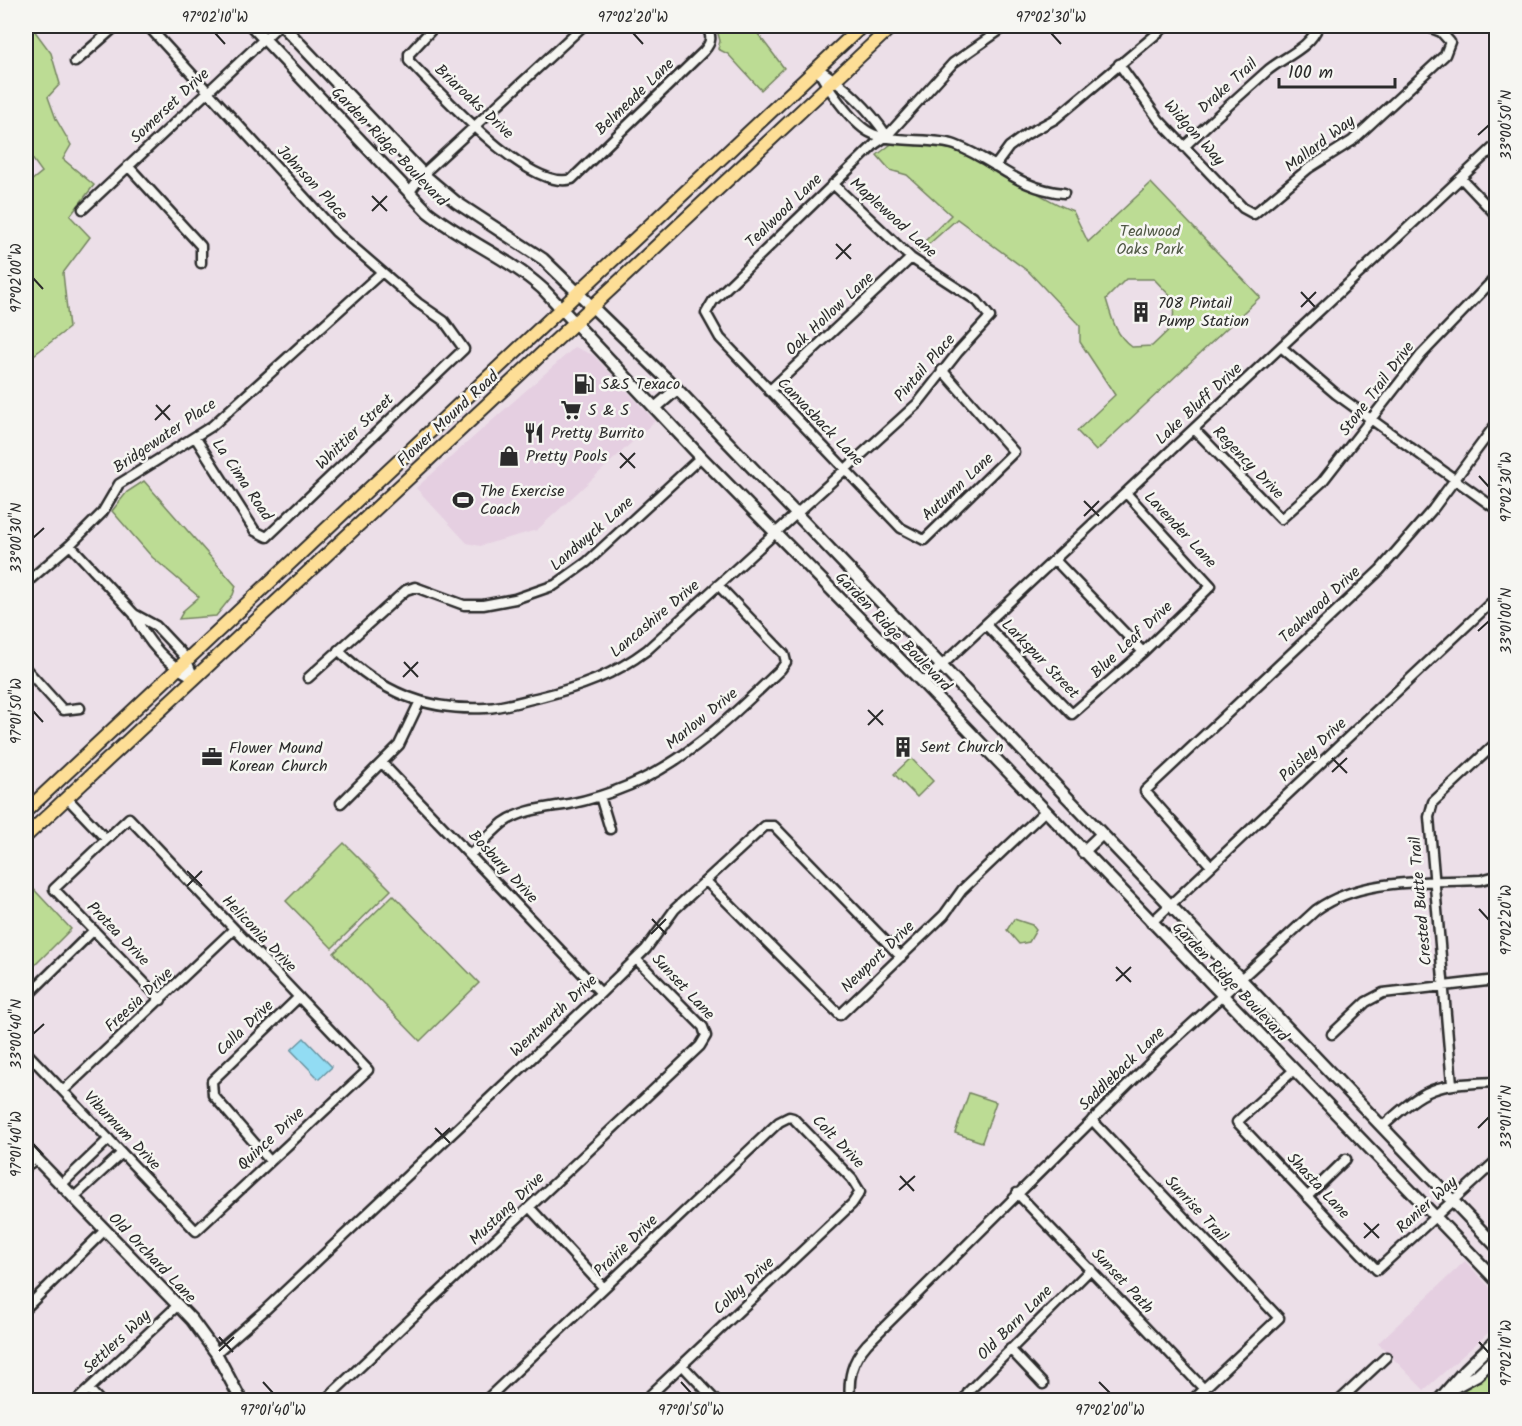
<svg xmlns="http://www.w3.org/2000/svg" width="1522" height="1426" font-family="Kalam,sans-serif">
	<style>
		.built { fill: #e5cfe1 }
		.green { fill: #bcdc94; stroke: #748460; stroke-width: 1.5; fill-rule: evenodd }
		.water { fill: #92dcf3; stroke: #6995a3; stroke-width: 1.5 }
		.lines { fill: none; stroke-linecap: round; stroke-linejoin: round }
		.street-casing { stroke: #2b2b2b; stroke-width: 13 }
		.secondary-casing { stroke: #2b2b2b; stroke-width: 15 }
		.primary-casing { stroke: #2b2b2b; stroke-width: 16 }
		.street { stroke: #f6f6f2; stroke-width: 8 }
		.secondary { stroke: #f6f6f2; stroke-width: 10 }
		.primary { stroke: #fdde96; stroke-width: 12 }
		.ticks { fill: none; stroke: #2b2b2b; stroke-width: 2 }
		.labels { text-anchor: middle; dominant-baseline: central; stroke-width: 5; stroke-linejoin: round; paint-order: stroke }
		.street-label { font-size: 16px; fill: #2b2b2b; stroke: #f6f6f2 }
		.park-label { font-size: 16px; fill: #4f5745; stroke: #f6f6f2 }
		.poi-label { font-size: 16px; fill: #2b2b2b; stroke: #f6f6f2; text-anchor: start }
		.neatline { fill: none; stroke: #2b2b2b; stroke-width: 2 }
		.ticks-label { font-size: 15px; text-anchor: middle; fill: #2b2b2b }
	</style>
	<rect width="100%" height="100%" fill="#ecdfe8"/>
	<filter id="ink" filterUnits="userSpaceOnUse"><feTurbulence type="fractalNoise" baseFrequency=".0167" numOctaves="2"/><feDisplacementMap in="SourceGraphic" scale="12" xChannelSelector="R" yChannelSelector="G"/><feConvolveMatrix kernelMatrix="1 2 1 2 8 2 1 2 1" color-interpolation-filters="sRGB"/></filter>
	<g filter="url(#ink)">
		<path class="built" d="M575,347L593,355L655,421L537,530L480,546L467,543L416,488Z
			M1465,1261L1496,1294V1326L1424,1390L1378,1343Z"/>
		<path class="green" d="M26,26H31L51,53L60,84L48,97L56,119L71,145L63,159L94,185L70,216L90,237L63,273L69,328L26,361V185L42,172L26,150Z
			M716,26H752L784,68L761,90L728,54L718,49L720,41Z
			M894,142C913,146 935,144 953,150C996,163 1032,195 1073,211L1088,242L1151,183L1260,297L1096,451L1077,431L1115,395L1080,342V326L1029,272L957,219L919,253L916,250L951,215L907,175L890,170L877,155ZM1126,279H1154L1174,300L1173,326L1152,346L1132,347C1115,334 1112,319 1106,299Z
			M144,481L236,586L233,595L216,616L179,619L184,610L199,597L152,557L112,511L127,492Z
			M911,758L933,781L917,797L894,774Z
			M344,843L391,890L332,948L286,901Z
			M26,881L71,929L26,974Z
			M393,895L479,983L420,1041L334,953Z
			M1014,919L1032,925L1036,930L1029,942L1019,944L1007,930Z
			M969,1093L996,1102L982,1142L955,1133Z
			M1496,1363V1400H1453Z"/>
		<path class="water" d="M304,1038L332,1067L319,1079L291,1050Z"/>
		<g class="lines">
			<g class="street-casing">
				<path id="street" d="M148,26L336,232L418,303L444,321L464,349L267,537L255,531L195,437
					M435,26L409,54V61C439,91 529,193 572,179L704,51C712,42 712,36 706,26
					M75,62L116,26
					M1119,64L1159,120L1243,208L1254,214L1309,168L1352,141L1445,55L1450,42L1441,32L1426,26
					M817,68C826,86 851,122 869,132C890,144 933,137 955,145C998,161 1015,188 1064,193
					M817,68C844,85 869,109 887,136
					M1184,147C1211,121 1239,96 1267,71C1283,57 1311,48 1318,26
					M128,166L201,246V263
					M995,166L1009,147L1027,134L1055,119L1166,26
					M1461,178L1496,215
					M409,193L423,174L583,26
					M83,209L278,26
					M1281,347L1336,394L1496,509
					M942,370L1014,452L924,540L901,528L720,338L706,313L713,301L875,144L887,136L953,63L1006,26
					M769,391L911,258
					M1194,429L1281,519L1322,482L1421,355L1496,277
					M70,545L134,614L156,626L186,658L194,678C166,664 147,642 134,614
					M1055,560L1143,652
					M26,583L70,545L102,513L119,484L212,426L382,272
					M986,625L1072,714L1143,652L1211,586L1126,493
					M338,650C381,692 425,711 486,708C504,707 522,701 540,697C580,687 614,675 647,650L918,403L958,352L990,317L977,301L911,258L833,184
					M26,669L63,710L80,708
					M308,678L406,590L415,587L464,605H483L515,599L555,585L587,562L701,457
					M923,683L1496,145
					M382,763L601,993
					M600,796L610,829
					M66,797L106,839
					M341,803L399,745L420,701
					M470,855C481,844 492,832 503,823C522,809 547,808 569,804C589,800 611,793 630,785C690,759 735,713 781,669L786,662L784,654L718,585
					M1211,866L1145,791L1380,570L1433,509L1496,424
					M706,881L840,1015L944,915L962,890L1044,812
					M1151,923L1496,598
					M26,997L94,930
					M1332,1034L1366,1002L1383,993L1496,980
					M26,1052L196,1231L368,1070L129,818L54,889L161,1000
					M1294,1070L1237,1122L1377,1270L1496,1161
					M1452,1084L1429,817L1433,802L1496,743
					M63,1091L234,929
					M1092,1120L1279,1318L1192,1400
					M1383,1126C1429,1084 1436,1085 1496,1082
					M270,1161L213,1095L212,1081L299,997
					M26,1168L35,1158
					M61,1185L109,1139
					M1017,1193L1204,1389
					M1307,1197L1346,1159
					M73,1198L122,1153
					M530,1208L604,1288
					M26,1308L105,1230
					M1010,1349L1043,1384
					M216,1353L264,1311L601,993L646,949L675,909L765,826H774L901,957
					M682,1365L715,1400
					M89,1389L99,1400
					M77,1400L177,1306
					M325,1400L700,1046L706,1036L703,1027L636,959
					M486,1400L779,1122L789,1117L793,1118L852,1179L860,1192L852,1204L645,1400
					M850,1400C848,1377 852,1361 867,1344L1161,1052L1316,910C1362,877 1426,883 1481,880L1496,876
					M964,1400L969,1391L1091,1269
					M1340,1400L1386,1357"/>
			</g>
			<g class="secondary-casing">
				<path id="secondary" d="M252,26L428,212C465,241 509,258 543,289L701,457L923,683L1496,1280
					M283,26L423,174L456,202L543,259L677,389L1496,1246
					M655,408L677,389
					M1083,852L1102,834
					M26,1148L192,1320L216,1353L241,1400
					M1453,1388L1477,1375L1496,1357
					M1439,1400L1465,1370L1496,1340"/>
			</g>
			<g class="primary-casing">
				<path id="primary" d="M26,811L862,26
					M26,836L892,26"/>
			</g>
			<use href="#street" class="street"/>
			<use href="#secondary" class="secondary"/>
			<use href="#primary" class="primary"/>
		</g>
	</g>
	<path class="ticks" d="M215,33L225,44M633,33L643,44M1051,33L1061,44M1478,135L1489,125M372,196L387,211M372,211L387,196M836,244L851,259M836,259L851,244M33,278L43,289M1301,292L1315,307M1301,307L1316,292M156,405L170,420M155,420L170,405M620,453L635,468M620,468L635,453M1479,476L1489,487M1084,501L1099,516M1084,516L1099,501M33,538L44,528M1478,631L1489,621M404,662L418,677M403,677L418,662M868,710L883,725M33,711L43,722M868,725L883,710M1332,758L1347,773M1332,772L1347,758M187,871L202,886M187,886L202,871M1479,909L1489,920M652,919L666,934M651,934L666,919M1116,967L1131,982M1116,981L1131,967M33,1034L44,1024M435,1128L450,1143M1478,1128L1489,1117M435,1142L450,1128M33,1144L43,1155M900,1176L914,1191M899,1190L915,1176M1364,1223L1379,1238M1364,1238L1379,1224M219,1337L233,1352M1479,1342L1489,1353M219,1351L234,1337M263,1382L273,1393M681,1382L691,1393M1099,1382L1110,1393"/>
	<defs>
		<g id="building-bare" transform="scale(1.62)"><path d="M-4-6H4V6H1V3H-1V6H-4ZM-2.5-4.3h1.7v1.8h-1.7ZM.8-4.3h1.7v1.8H.8ZM-2.5-1h1.7V.8h-1.7ZM.8-1h1.7V.8H.8Z" fill="#2b2b2b" stroke="#f6f6f2" stroke-width="2.5" paint-order="stroke"/></g>
		<g id="fuel-bare" transform="scale(1.62)"><path d="M-5.5-6h7V0h2V4h1.3V-2.5L3-4.5l.8-.8L6-3V5H2.5V1h-1V6h-7ZM-4.2-4.7v3.2H.2V-4.7Z" fill="#2b2b2b" stroke="#f6f6f2" stroke-width="2.5" paint-order="stroke"/></g>
		<g id="supermarket-bare" transform="scale(1.62)"><path d="M-6-5.5h2.5l.6 2H6L4.5 2H-2.5L-4.4-4H-6ZM-1.5 3.2a1.3 1.3 0 1 0 .1 0ZM3 3.2a1.3 1.3 0 1 0 .1 0Z" fill="#2b2b2b" stroke="#f6f6f2" stroke-width="2.5" paint-order="stroke"/></g>
		<g id="restaurant-bare" transform="scale(1.62)"><path d="M-5-6h1v4h1v-4h1v4h1v-4h1v5L-1.5 .5V6h-2V.5L-5-1ZM5-6V6H3V1.5H1.5Q1.5-4 5-6Z" fill="#2b2b2b" stroke="#f6f6f2" stroke-width="2.5" paint-order="stroke"/></g>
		<g id="shop-bare" transform="scale(1.62)"><path d="M-5-2.5h2.3a2.7 3.5 0 0 1 5.4 0H5L5.5 6h-11ZM-1.5-2.5h3a1.5 2.3 0 0 0-3 0Z" fill="#2b2b2b" stroke="#f6f6f2" stroke-width="2.5" paint-order="stroke"/></g>
		<g id="stadium-bare" transform="scale(1.62)"><path d="M0-5a6.5 5 0 1 0 0 10a6.5 5 0 1 0 0-10ZM-3.5-1.8h7v3.6h-7Z" fill="#2b2b2b" stroke="#f6f6f2" stroke-width="2.5" paint-order="stroke"/></g>
		<g id="office-bare" transform="scale(1.62)"><path d="M-6-3h4V-5.5h4V-3h4V5H-6ZM-1-4.5V-3h2v-1.5ZM-6 0V1H6V0Z" fill="#2b2b2b" stroke="#f6f6f2" stroke-width="2.5" paint-order="stroke"/></g>
	</defs>
	<g fill-rule="evenodd">
		<use href="#building-bare" x="1141" y="312"/>
		<use href="#fuel-bare" x="584" y="384"/>
		<use href="#supermarket-bare" x="571" y="410"/>
		<use href="#restaurant-bare" x="534" y="433"/>
		<use href="#shop-bare" x="509" y="456"/>
		<use href="#stadium-bare" x="463" y="500"/>
		<use href="#building-bare" x="903" y="747"/>
		<use href="#office-bare" x="212" y="757"/>
	</g>
	<g class="labels">
		<g class="street-label">
			<text transform="translate(1228 86) rotate(-42)">Drake Trail</text>
			<text transform="translate(635 97) rotate(-44)">Belmeade Lane</text>
			<text transform="translate(474 102) rotate(43)">Briaroaks Drive</text>
			<text transform="translate(170 106) rotate(-43)">Somerset Drive</text>
			<text transform="translate(1194 133) rotate(48)">Widgon Way</text>
			<text transform="translate(1320 144) rotate(-37)">Mallard Way</text>
			<text transform="translate(389 147) rotate(46)">Garden Ridge Boulevard</text>
			<text transform="translate(312 183) rotate(47)">Johnson Place</text>
			<text transform="translate(784 211) rotate(-44)">Tealwood Lane</text>
			<text transform="translate(893 218) rotate(42)">Maplewood Lane</text>
			<text transform="translate(830 314) rotate(-43)">Oak Hollow Lane</text>
			<text transform="translate(925 368) rotate(-49)">Pintail Place</text>
			<text transform="translate(1377 389) rotate(-53)">Stone Trail Drive</text>
			<text transform="translate(1199 404) rotate(-43)">Lake Bluff Drive</text>
			<text transform="translate(448 419) rotate(-43)">Flower Mound Road</text>
			<text transform="translate(820 422) rotate(46)">Canvasback Lane</text>
			<text transform="translate(355 432) rotate(-44)">Whittier Street</text>
			<text transform="translate(165 436) rotate(-34)">Bridgewater Place</text>
			<text transform="translate(1248 463) rotate(46)">Regency Drive</text>
			<text transform="translate(242 480) rotate(56)">La Cima Road</text>
			<text transform="translate(958 487) rotate(-43)">Autumn Lane</text>
			<text transform="translate(1180 530) rotate(47)">Lavender Lane</text>
			<text transform="translate(592 534) rotate(-41)">Landwyck Lane</text>
			<text transform="translate(1320 605) rotate(-43)">Teakwood Drive</text>
			<text transform="translate(655 619) rotate(-40)">Lancashire Drive</text>
			<text transform="translate(893 632) rotate(46)">Garden Ridge Boulevard</text>
			<text transform="translate(1132 640) rotate(-43)">Blue Leaf Drive</text>
			<text transform="translate(1040 659) rotate(46)">Larkspur Street</text>
			<text transform="translate(702 719) rotate(-39)">Marlow Drive</text>
			<text transform="translate(1313 750) rotate(-43)">Paisley Drive</text>
			<text transform="translate(503 867) rotate(47)">Bosbury Drive</text>
			<text transform="translate(1421 901) rotate(-95)">Crested Butte Trail</text>
			<text transform="translate(118 934) rotate(46)">Protea Drive</text>
			<text transform="translate(259 934) rotate(46)">Heliconia Drive</text>
			<text transform="translate(878 957) rotate(-44)">Newport Drive</text>
			<text transform="translate(1230 982) rotate(46)">Garden Ridge Boulevard</text>
			<text transform="translate(683 987) rotate(47)">Sunset Lane</text>
			<text transform="translate(139 1000) rotate(-43)">Freesia Drive</text>
			<text transform="translate(554 1016) rotate(-43)">Wentworth Drive</text>
			<text transform="translate(245 1028) rotate(-44)">Calla Drive</text>
			<text transform="translate(1122 1069) rotate(-44)">Saddleback Lane</text>
			<text transform="translate(122 1131) rotate(46)">Viburnum Drive</text>
			<text transform="translate(271 1139) rotate(-43)">Quince Drive</text>
			<text transform="translate(838 1142) rotate(46)">Colt Drive</text>
			<text transform="translate(1318 1186) rotate(47)">Shasta Lane</text>
			<text transform="translate(1427 1205) rotate(-42)">Ranier Way</text>
			<text transform="translate(507 1209) rotate(-44)">Mustang Drive</text>
			<text transform="translate(1196 1209) rotate(47)">Sunrise Trail</text>
			<text transform="translate(626 1246) rotate(-44)">Prairie Drive</text>
			<text transform="translate(152 1258) rotate(46)">Old Orchard Lane</text>
			<text transform="translate(1122 1281) rotate(47)">Sunset Path</text>
			<text transform="translate(744 1286) rotate(-43)">Colby Drive</text>
			<text transform="translate(1015 1323) rotate(-45)">Old Barn Lane</text>
			<text transform="translate(117 1342) rotate(-43)">Settlers Way</text>
		</g>
		<g class="park-label">
			<text x="1150" y="231">Tealwood<tspan x="1150" dy="18">Oaks Park</tspan></text>
		</g>
		<g class="poi-label">
			<text x="1158" y="303">708 Pintail<tspan x="1158" dy="18">Pump Station</tspan></text>
			<text x="601" y="384">S&amp;S Texaco</text>
			<text x="588" y="410">S &amp; S</text>
			<text x="551" y="433">Pretty Burrito</text>
			<text x="526" y="456">Pretty Pools</text>
			<text x="480" y="491">The Exercise<tspan x="480" dy="18">Coach</tspan></text>
			<text x="920" y="747">Sent Church</text>
			<text x="229" y="748">Flower Mound<tspan x="229" dy="18">Korean Church</tspan></text>
		</g>
	</g>
	<rect width="1522" height="1426" fill="none" stroke="#f6f6f2" stroke-width="66"/>
	<path d="M1279 78v9h116v-9" fill="none" stroke="#2b2b2b" stroke-width="3"/>
	<text x="1288" y="78" font-size="18" fill="#2b2b2b" stroke="#f6f6f2" stroke-width="4.5" paint-order="stroke">100 m</text>
	<rect x="33" y="33" width="1456" height="1360" class="neatline"/>
	<g class="ticks-label">
		<text x="215" y="22">97°02'10"W</text>
		<text x="633" y="22">97°02'20"W</text>
		<text x="1051" y="22">97°02'30"W</text>
		<text transform="translate(1506 125) rotate(-90)" y="5">33°00'50"N</text>
		<text transform="translate(16 278) rotate(-90)" y="5">97°02'00"W</text>
		<text transform="translate(1506 487) rotate(-90)" y="5">97°02'30"W</text>
		<text transform="translate(16 538) rotate(-90)" y="5">33°00'30"N</text>
		<text transform="translate(1506 621) rotate(-90)" y="5">33°01'00"N</text>
		<text transform="translate(16 711) rotate(-90)" y="5">97°01'50"W</text>
		<text transform="translate(1506 920) rotate(-90)" y="5">97°02'20"W</text>
		<text transform="translate(16 1034) rotate(-90)" y="5">33°00'40"N</text>
		<text transform="translate(1506 1117) rotate(-90)" y="5">33°01'10"N</text>
		<text transform="translate(16 1144) rotate(-90)" y="5">97°01'40"W</text>
		<text transform="translate(1506 1353) rotate(-90)" y="5">97°02'10"W</text>
		<text x="273" y="1415">97°01'40"W</text>
		<text x="691" y="1415">97°01'50"W</text>
		<text x="1110" y="1415">97°02'00"W</text>
	</g>
</svg>
